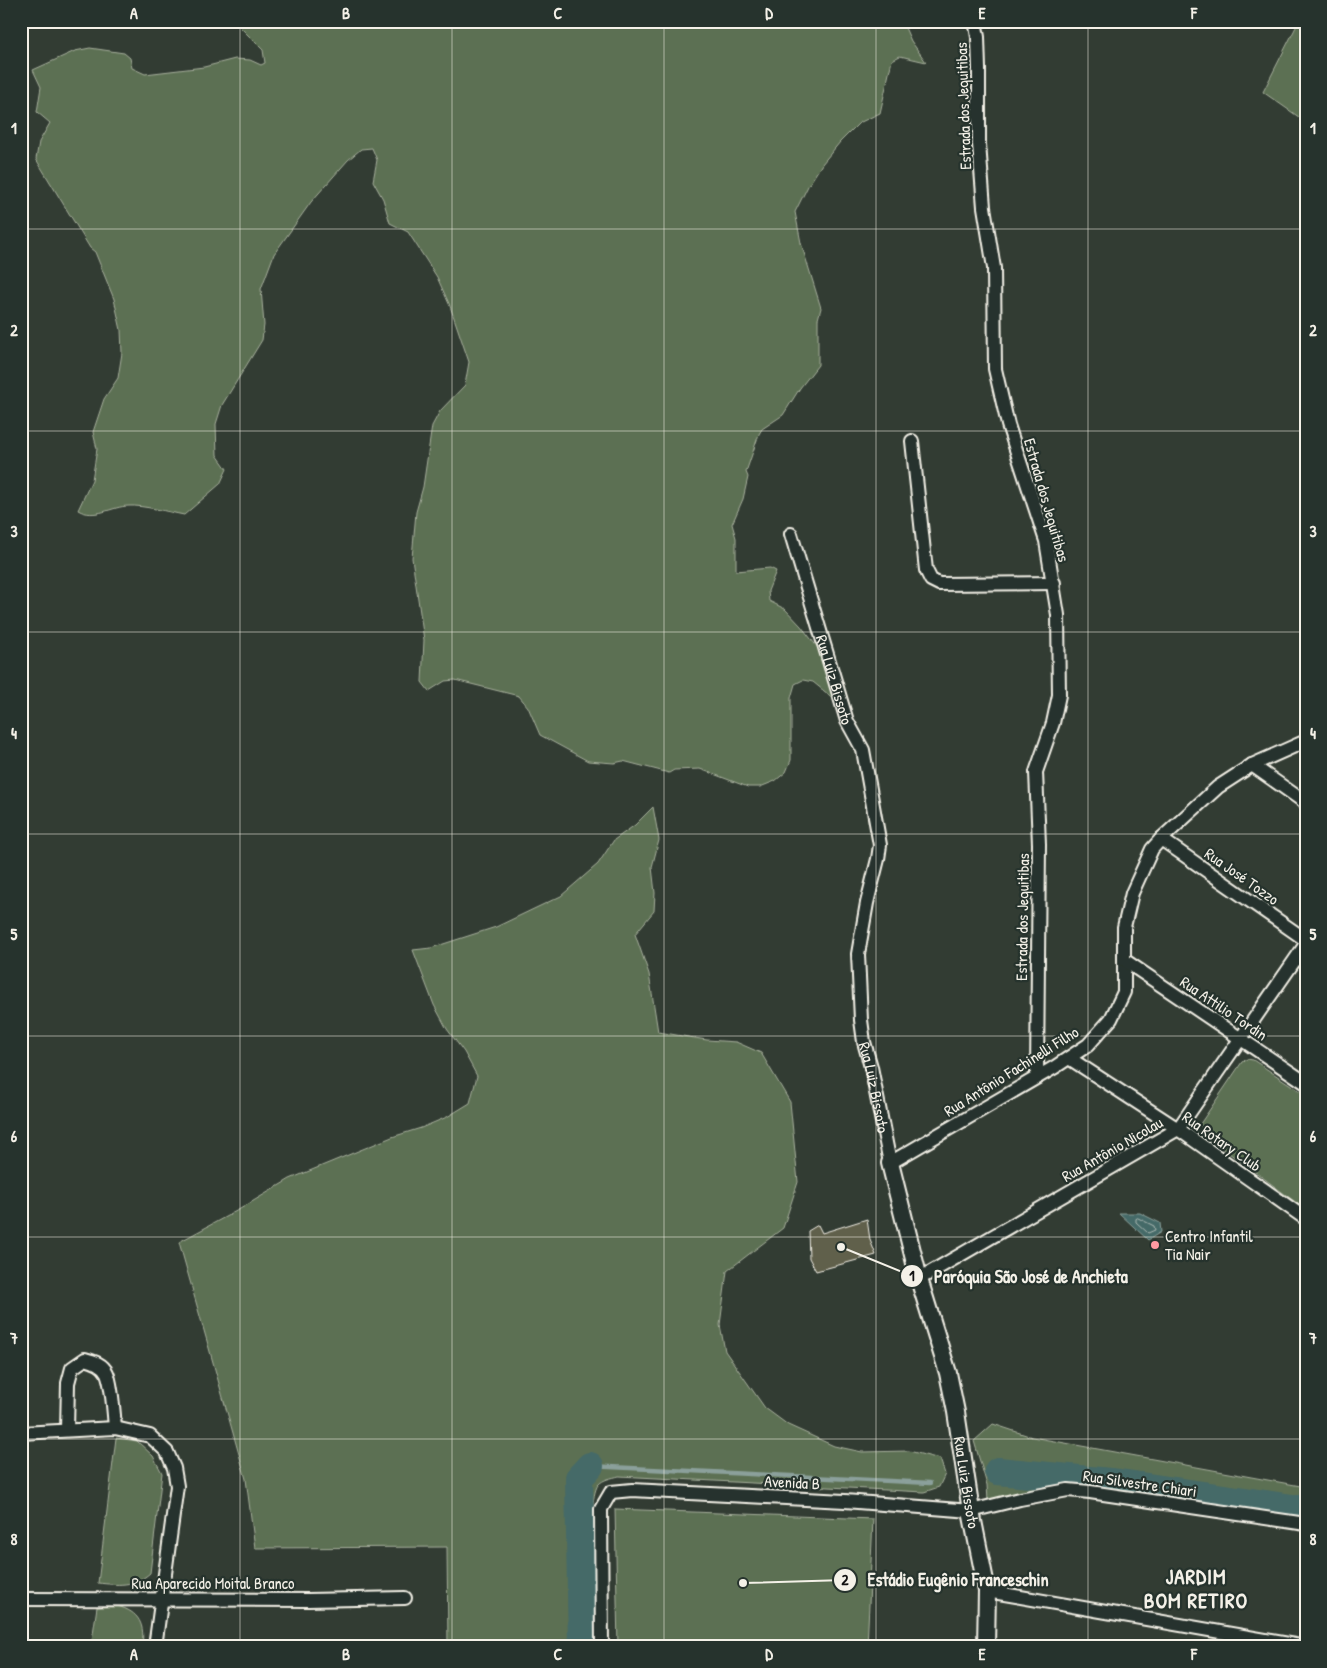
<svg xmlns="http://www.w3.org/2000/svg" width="1327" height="1668" font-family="'Patrick Hand',sans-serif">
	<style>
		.green { fill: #5c7053; stroke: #a8b09e }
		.water { fill: #456a68; stroke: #8ba09b }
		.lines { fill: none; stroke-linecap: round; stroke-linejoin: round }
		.shore { stroke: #aebbb5; stroke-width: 1 }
		.stream { stroke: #8ba09b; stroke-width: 4.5 }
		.river { stroke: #456a68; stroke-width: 28 }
		.building { fill: #61604c; stroke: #f4f1e8 }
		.minor-casing { stroke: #f4f1e8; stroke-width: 16 }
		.tertiary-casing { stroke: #f4f1e8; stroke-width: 20 }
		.minor { stroke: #26332d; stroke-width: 12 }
		.tertiary { stroke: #26332d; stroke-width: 16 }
		.grid { fill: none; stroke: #f4f1e8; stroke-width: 1; stroke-opacity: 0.55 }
		.poi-dot { fill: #ff9aa2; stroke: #26332d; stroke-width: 2 }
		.labels { text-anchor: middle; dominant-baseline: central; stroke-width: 4.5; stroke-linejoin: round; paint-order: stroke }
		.street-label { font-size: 16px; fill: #f4f1e8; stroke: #26332d }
		.poi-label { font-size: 16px; fill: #f4f1e8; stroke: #26332d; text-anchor: start }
		.district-label { font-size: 21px; font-weight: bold; letter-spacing: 1px; fill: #f4f1e8; stroke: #26332d }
		.leader { fill: none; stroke: #f4f1e8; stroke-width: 2 }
		.callout-dot { fill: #f4f1e8; stroke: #26332d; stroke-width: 2 }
		.mark-label { font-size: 15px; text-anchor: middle; font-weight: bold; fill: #111 }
		.callout-label { font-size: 18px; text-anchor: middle; font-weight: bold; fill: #f4f1e8; stroke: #26332d; stroke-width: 4.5; stroke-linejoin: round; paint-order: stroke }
		.neatline { fill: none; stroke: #f4f1e8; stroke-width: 2 }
		.grid-label { font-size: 16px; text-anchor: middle; font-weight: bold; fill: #f4f1e8 }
	</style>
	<rect width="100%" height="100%" fill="#323c33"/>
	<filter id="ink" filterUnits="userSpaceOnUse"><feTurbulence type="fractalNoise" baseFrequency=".02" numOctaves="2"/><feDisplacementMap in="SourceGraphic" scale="10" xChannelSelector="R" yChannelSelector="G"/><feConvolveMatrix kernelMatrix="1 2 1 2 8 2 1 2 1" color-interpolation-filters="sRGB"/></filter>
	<g filter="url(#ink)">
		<path class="green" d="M234,21H902L911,41L926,62L900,56L892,60L880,113L859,123L840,142L822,164L808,186L795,212L801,243L821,308L818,319V365L800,388L783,415L762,429L759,434L746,472L748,477L743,499L732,524L736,538V571L770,568L776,571L768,591L769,601L785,609L801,626L835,670L846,695L845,708L813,682L803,680L795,684L791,698V760L786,772L775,781L760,787H748L700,769L674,770L669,773L623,761L614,763L588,761L540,735L528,707L519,696L455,680L445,681L429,691L422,682L424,640L412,558L416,512L423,487L432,426L440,411L465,385L469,362L450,306L437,277L408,232L390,223L383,199L373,181L377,160L372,148L361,149L348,160L311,202L274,254L261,289L264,325L262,340L222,405L216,424L217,455L227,469L220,484L184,515C169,512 142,505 129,506C112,506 95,520 78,510L92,480L97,449L93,432L104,399L118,378L122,353L121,330L114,299L95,252L90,248L36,159L39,142L50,123L37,112L41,87L33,70L75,51L90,48L124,53L130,58L132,68L145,74L204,67L235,59L250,60L261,65L265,63L263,50Z
			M1299,21H1306V122L1263,92Z
			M653,807L659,840L652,867L655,893L654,911L635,934L649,974L658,1032L707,1040L736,1042L761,1053L790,1102L798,1182L783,1228L727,1271L720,1325L725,1351L765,1408L788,1425L834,1446L862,1452L909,1451L940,1459L945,1474L939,1487L924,1492L619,1476C612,1478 603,1479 598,1485C586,1501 591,1621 591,1647H448L447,1547L255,1548L246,1479L179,1242L240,1209L290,1179L392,1137L421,1128L447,1117L470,1103L477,1076L464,1052L447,1029L434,1005L413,950L431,948L496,927L561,896L598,864L614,840L635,825Z
			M1247,1059L1253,1060L1306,1095V1210L1242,1162L1204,1136L1200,1124L1242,1062Z
			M993,1424L1032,1437L1306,1487V1518L1091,1486L1067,1485L988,1501L987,1485L974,1441Z
			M116,1438L137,1441L153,1456L162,1473L150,1573C134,1587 117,1585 98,1583Z
			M615,1509L873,1519L867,1647H618Z
			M117,1606C140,1612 145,1625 142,1647H91L97,1607Z"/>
		<path class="water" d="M1119,1213H1140L1160,1223L1161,1232L1148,1240Z"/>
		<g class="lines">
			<path class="shore" d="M1138,1218L1154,1226L1155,1230L1148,1233L1136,1222V1219Z"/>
			<path class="stream" d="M590,1466L930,1483"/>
			<path class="river" d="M998,1471L1120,1483L1306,1510
				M582,1647L579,1478L590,1466"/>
		</g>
		<path class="building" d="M867,1219L870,1240L876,1255L816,1271L809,1258L808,1231L818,1225L822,1233Z"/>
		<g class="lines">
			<g class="minor-casing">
				<g id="minor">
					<path d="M975,21L978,37L979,69V144L984,207L994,268L995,369L1008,425L1046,541L1058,615L1059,695L1053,723L1036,772L1039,844L1037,1077"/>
					<path d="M912,441L926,570L931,580L939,584L1054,583"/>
					<path id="s1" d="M791,534L847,721L863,750L880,845L878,859L867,903L858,954L861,1020L864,1042L871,1067L890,1163L1055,1067L1088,1045L1111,1019L1124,992V927L1132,893L1152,849L1161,839L1218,787L1252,765L1306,741"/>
					<path d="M1252,765L1306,803"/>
					<path d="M1161,839L1306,940"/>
					<path d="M1124,960L1306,1083"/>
					<path d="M1069,1058L1178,1129L1306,1219"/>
					<path d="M919,1279L1178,1129L1306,944"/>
					<path d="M67,1430L68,1383L72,1368L85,1359C93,1361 103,1364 107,1373C112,1384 114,1415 115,1428"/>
					<path d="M21,1433L115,1428L150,1436L167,1452L174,1468L177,1486L155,1647"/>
					<path d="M987,1591L1306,1647"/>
					<path d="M21,1599L308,1600L405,1598"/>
					<path d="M602,1647L601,1509L611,1492L632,1490L845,1501L971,1511L1020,1499L1068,1490L1090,1492L1306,1524"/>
				</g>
			</g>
			<g class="tertiary-casing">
				<g id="tertiary">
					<path id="s2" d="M890,1163L919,1279L948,1373L956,1412L971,1511L987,1591L986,1647"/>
				</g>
			</g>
			<use href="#minor" class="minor"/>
			<use href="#tertiary" class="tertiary"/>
		</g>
	</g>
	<path class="grid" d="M240,21V1647M452,21V1647M664,21V1647M876,21V1647M1088,21V1647M21,229H1306M21,431H1306M21,632H1306M21,834H1306M21,1036H1306M21,1237H1306M21,1439H1306"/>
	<circle class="poi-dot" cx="1155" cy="1245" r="5"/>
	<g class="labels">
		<g class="street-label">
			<text transform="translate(963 106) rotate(-92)">Estrada dos Jequitibas</text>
			<text transform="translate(1047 500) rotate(74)">Estrada dos Jequitibas</text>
			<text stroke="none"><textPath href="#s1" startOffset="152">Rua Luiz Bissoto</textPath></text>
			<text transform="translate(1242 876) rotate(35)">Rua José Tozzo</text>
			<text transform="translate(1022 917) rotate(-89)">Estrada dos Jequitibas</text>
			<text transform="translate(1224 1008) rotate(34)">Rua Attilio Tordin</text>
			<text transform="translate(1011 1071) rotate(-32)">Rua Antônio Fachinelli Filho</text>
			<text stroke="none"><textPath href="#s1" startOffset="571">Rua Luiz Bissoto</textPath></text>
			<text transform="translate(1222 1141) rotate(35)">Rua Rotary Club</text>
			<text transform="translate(1112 1149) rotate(-30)">Rua Antônio Nicolau</text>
			<text transform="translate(792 1482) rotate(3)">Avenida B</text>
			<text stroke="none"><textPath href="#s2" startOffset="329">Rua Luiz Bissoto</textPath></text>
			<text transform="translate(1140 1483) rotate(8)">Rua Silvestre Chiari</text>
			<text x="213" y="1583">Rua Aparecido Moital Branco</text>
		</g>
		<g class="poi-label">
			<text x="1165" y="1236">Centro Infantil<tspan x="1165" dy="18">Tia Nair</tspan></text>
		</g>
		<g class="district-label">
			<text x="1196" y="1576">JARDIM<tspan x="1196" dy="24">BOM RETIRO</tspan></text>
		</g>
	</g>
	<path class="leader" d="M841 1247L912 1276M743 1583L845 1580"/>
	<g class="callout-dot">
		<circle cx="841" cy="1247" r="5"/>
		<circle cx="743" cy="1583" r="5"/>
		<circle cx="912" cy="1276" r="12"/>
		<circle cx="845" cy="1580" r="12"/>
	</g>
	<g class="mark-label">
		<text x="912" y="1281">1</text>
		<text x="845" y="1585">2</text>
	</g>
	<g class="callout-label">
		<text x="1031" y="1283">Paróquia São José de Anchieta</text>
		<text x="958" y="1586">Estádio Eugênio Franceschin</text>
	</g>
	<rect width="1327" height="1668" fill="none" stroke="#26332d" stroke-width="55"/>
	<rect x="28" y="28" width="1272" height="1612" class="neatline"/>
	<g class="grid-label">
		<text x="134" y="19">A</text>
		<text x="346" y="19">B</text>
		<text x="558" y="19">C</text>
		<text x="769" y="19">D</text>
		<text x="982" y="19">E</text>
		<text x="1194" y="19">F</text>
		<text x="14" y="134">1</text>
		<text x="1313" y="134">1</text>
		<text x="14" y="336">2</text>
		<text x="1313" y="336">2</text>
		<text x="14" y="537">3</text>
		<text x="1313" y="537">3</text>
		<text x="14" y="739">4</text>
		<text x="1313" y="739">4</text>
		<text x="14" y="940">5</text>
		<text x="1313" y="940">5</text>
		<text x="14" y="1142">6</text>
		<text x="1313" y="1142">6</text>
		<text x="14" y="1344">7</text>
		<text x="1313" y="1344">7</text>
		<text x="14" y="1545">8</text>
		<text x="1313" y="1545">8</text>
		<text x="134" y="1660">A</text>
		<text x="346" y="1660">B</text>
		<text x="558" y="1660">C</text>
		<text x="769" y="1660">D</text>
		<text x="982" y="1660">E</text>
		<text x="1194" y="1660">F</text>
	</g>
</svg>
